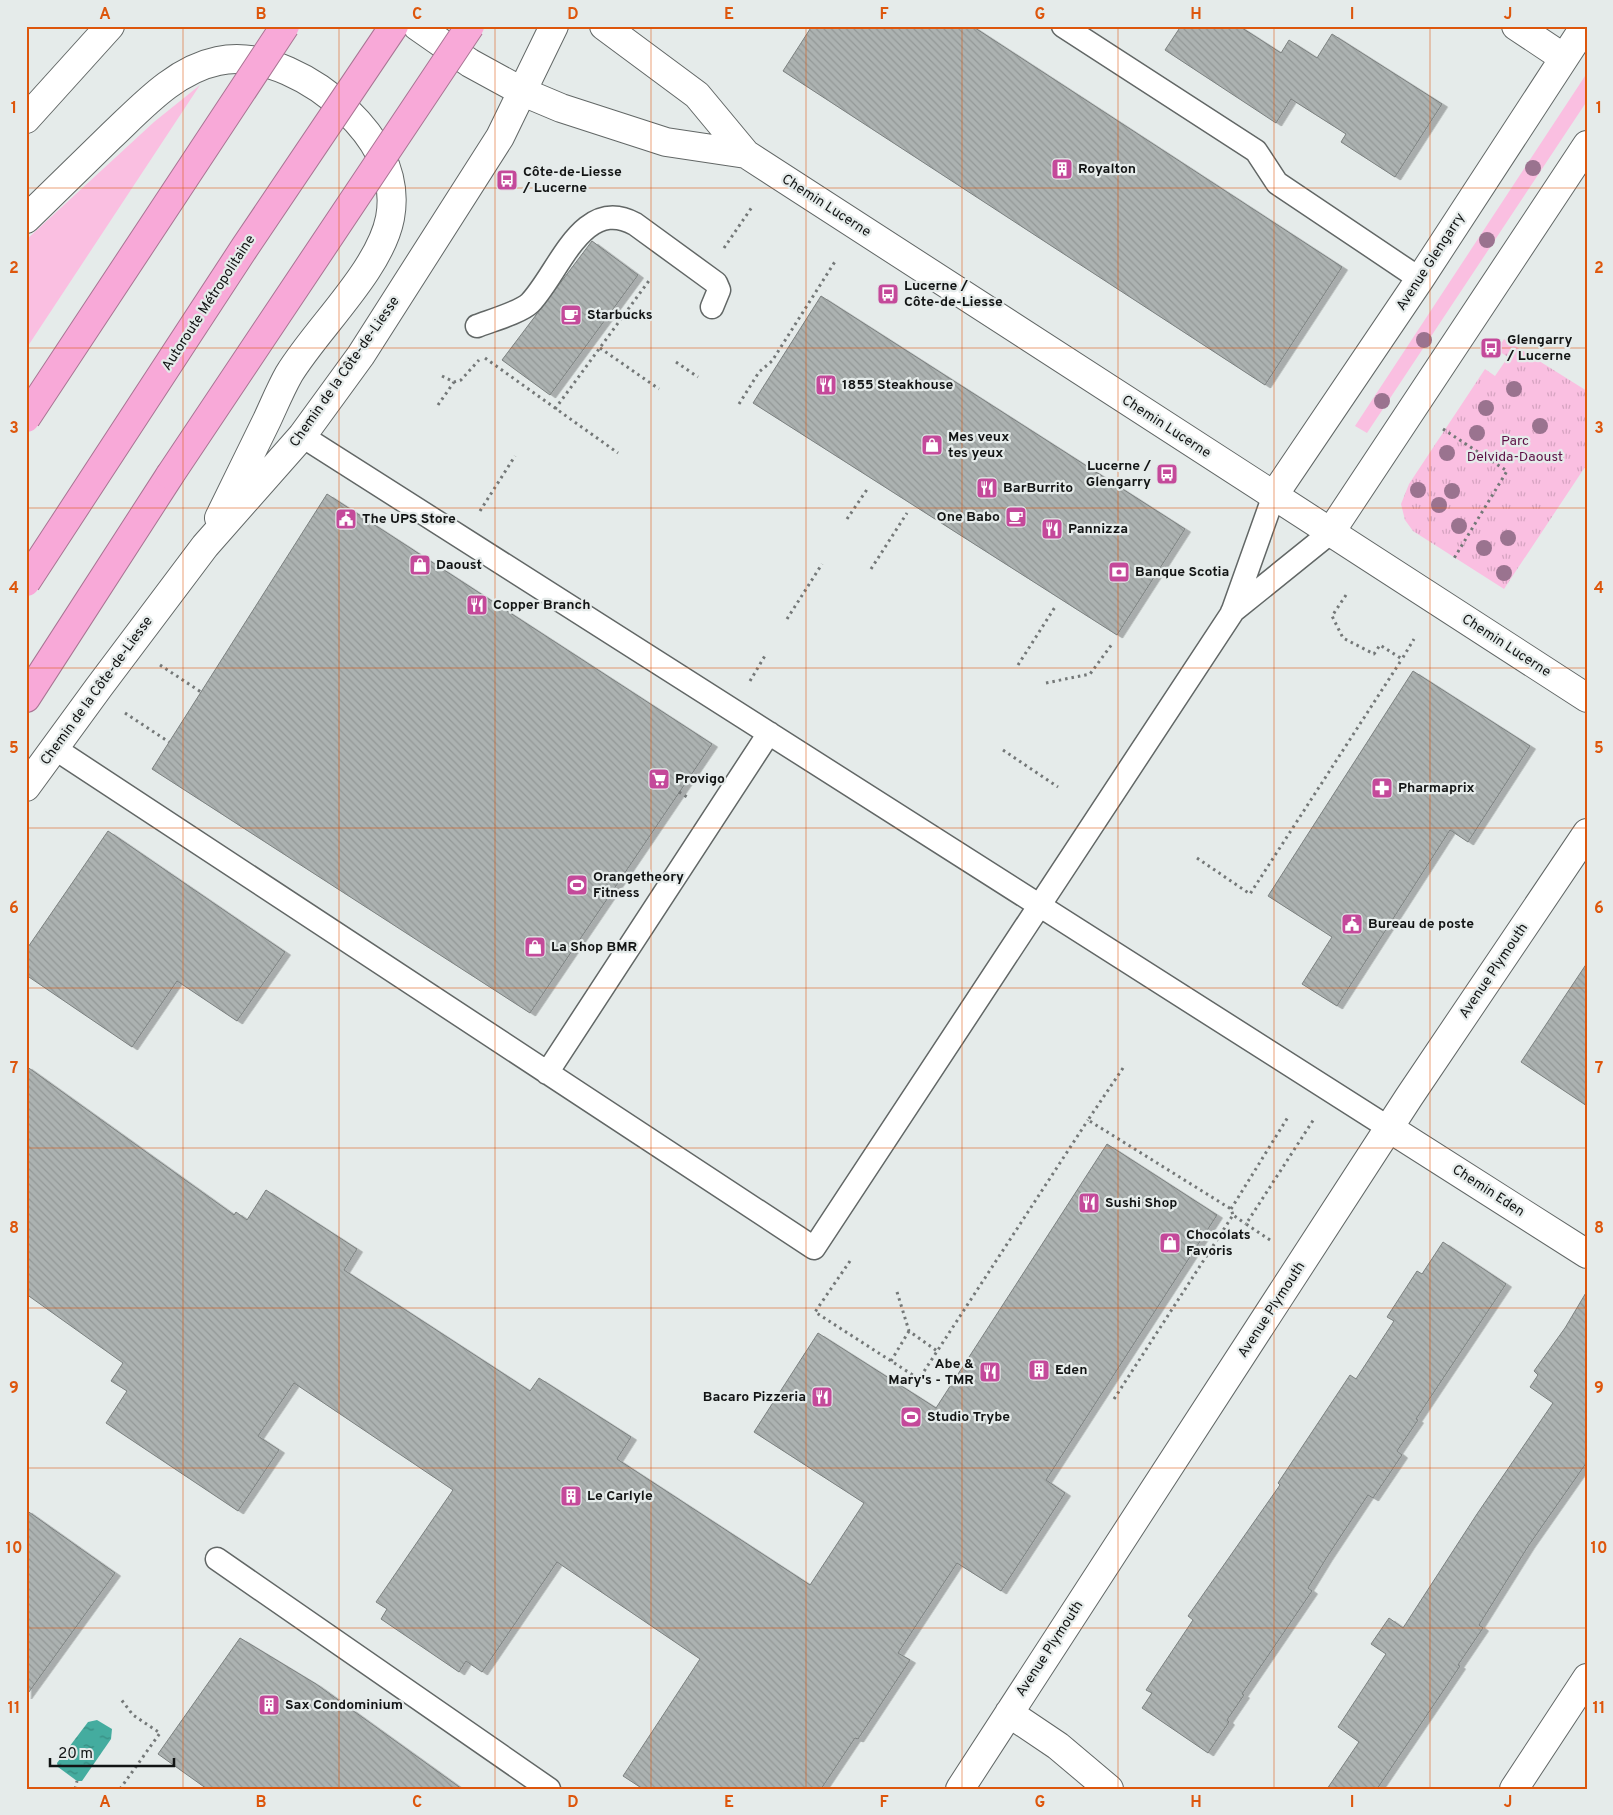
<svg xmlns="http://www.w3.org/2000/svg" width="1613" height="1815" font-family="Overpass,sans-serif">
	<style>
		.green { fill: #fabfe1 }
		.park { fill: url(#park-tufts) }
		.water { fill: url(#water-ripples) }
		.building { fill: url(#building-back-hatch); stroke: #7c8180; filter: url(#shadow) }
		.lines { fill: none; stroke-linecap: round; stroke-linejoin: round }
		.service-casing { stroke: #626766; stroke-width: 25 }
		.minor-casing { stroke: #626766; stroke-width: 30 }
		.secondary-casing { stroke: #626766; stroke-width: 30 }
		.motorway-casing { stroke: #a87593; stroke-width: 30 }
		.path { stroke: #747878; stroke-width: 3; stroke-dasharray: 2.5 4; stroke-linecap: butt }
		.service { stroke: #fff; stroke-width: 22 }
		.minor { stroke: #fff; stroke-width: 28 }
		.secondary { stroke: #fff; stroke-width: 28 }
		.motorway { stroke: #f8a9d8; stroke-width: 28 }
		.motorway-bridge-casing { stroke: #a87593; stroke-width: 30; stroke-linecap: butt }
		.motorway-bridge { stroke: #f8a9d8; stroke-width: 28 }
		.tree { fill: #9a738f }
		.grid { fill: none; stroke: #dd560c; stroke-width: 1; stroke-opacity: 0.55 }
		.labels { text-anchor: middle; dominant-baseline: central; stroke-width: 4.5; stroke-linejoin: round; paint-order: stroke }
		.poi-label { font-size: 14px; font-weight: bold; fill: #121414; stroke: #e5ebea; text-anchor: start }
		.street-label { font-size: 14px; fill: #121414; stroke: #e5ebea }
		.park-label { font-size: 14px; fill: #5c1045; stroke: #e5ebea }
		.neatline { fill: none; stroke: #dd560c; stroke-width: 2 }
		.grid-label { font-size: 16px; text-anchor: middle; font-weight: bold; fill: #dd560c }
	</style>
	<defs>
		<pattern id="park-tufts" width="24" height="20" patternUnits="userSpaceOnUse" patternTransform="scale(1.25)"><rect width="24" height="20" fill="#fabfe1"/><path d="M3 7l-1-3M5 7V3M7 7l1-3M15 17l-1-3M17 17v-4M19 17l1-3" fill="none" stroke="#d5a3c0"/></pattern>
		<pattern id="water-ripples" width="26" height="14" patternUnits="userSpaceOnUse" patternTransform="scale(1.25)"><rect width="26" height="14" fill="#44ac9f"/><path d="M2 4q2-2 4 0t4 0M15 11q2-2 4 0t4 0" fill="none" stroke="#378b80"/></pattern>
		<pattern id="building-back-hatch" width="6" height="6" patternUnits="userSpaceOnUse" patternTransform="scale(1.25)"><rect width="6" height="6" fill="#acb2b1"/><path d="M-1 5l2 2M0 0l6 6M5-1l2 2" fill="none" stroke="#939897"/></pattern>
		<filter id="shadow"><feDropShadow dx="5.5" dy="3" stdDeviation="0" flood-color="#0004"/></filter>
	</defs>
	<rect width="100%" height="100%" fill="#e5ebea"/>
	<path class="green" d="M1587,73V101L1367,433L1355,426Z
		M200,85L26,349V240L154,122Z"/>
	<path class="park" d="M1504,339L1587,391V464L1504,589L1413,531L1405,520L1401,504L1409,484L1485,369L1495,376L1508,357L1497,350Z"/>
	<path class="water" d="M97,1720L112,1729L111,1739L82,1781H77L58,1767L57,1763L88,1722Z"/>
	<path class="building" d="M812,26H972L1342,267L1265,385L783,71Z
		M1181,26H1239L1281,53L1289,40L1317,58L1332,34L1442,104L1395,177L1341,142L1346,134L1291,99L1276,123L1165,50Z
		M592,241L638,275L550,395L502,360Z
		M821,296L1185,529L1117,635L753,403Z
		M327,494L712,744L530,1013L152,769Z
		M1413,671L1530,746L1468,842L1450,830L1337,1006L1302,984L1332,937L1268,896Z
		M108,831L285,952L237,1021L177,981L132,1047L26,975V950Z
		M1587,963V1106L1521,1062Z
		M26,1066L234,1215L236,1212L247,1220L266,1190L357,1249L344,1270L530,1391L539,1378L631,1437L617,1459L810,1585L864,1503L754,1432L818,1333L936,1408L1107,1144L1217,1215L1046,1480L1065,1493L1001,1591L957,1563L898,1653L910,1660L858,1739L855,1738L821,1789H643L623,1776L700,1659L557,1562L482,1672L466,1661L459,1672L381,1619L387,1609L376,1602L453,1490L294,1383L258,1436L279,1450L238,1511L106,1423L127,1391L111,1381L123,1363L26,1294Z
		M1443,1242L1506,1284L1416,1419L1418,1420L1397,1451L1402,1455L1373,1498L1368,1495L1327,1557L1308,1588L1312,1591L1242,1694L1244,1695L1227,1720L1229,1722L1208,1753L1142,1708L1152,1693L1146,1690L1193,1620L1188,1616L1280,1485L1278,1483L1350,1375L1356,1379L1394,1321L1387,1317L1417,1271L1422,1274Z
		M1587,1291V1462L1529,1545L1479,1625L1483,1628L1458,1665L1460,1666L1377,1789H1327L1359,1742L1338,1727L1386,1654L1371,1644L1389,1618L1403,1628L1477,1514L1553,1403L1530,1387L1538,1375L1534,1371L1565,1328Z
		M26,1510L115,1573L26,1696Z
		M240,1638L316,1684L462,1789H207L158,1754Z"/>
	<g class="lines">
		<g class="service-casing">
			<path id="service" d="M1063,26L1256,151L1277,183L1420,279
				M477,326C490,321 521,312 530,303C559,273 582,195 635,224L716,283L719,290L712,307
				M302,436L1389,1128
				M1232,612L1330,533
				M54,748L814,1248L1232,613L1274,495
				M547,1073L769,733
				M217,1559L549,1789"/>
		</g>
		<g class="minor-casing">
			<path id="minor" d="M1516,26L1564,58
				M1274,495L1420,279L1585,26
				M1330,533L1587,145
				M1389,1128L1587,1254
				M1009,1713L1058,1746L1109,1789
				M960,1789L1409,1097L1587,833
				M1514,1789L1587,1678"/>
		</g>
		<g class="secondary-casing">
			<path id="secondary" d="M417,26L470,63L523,92L561,108L666,142L746,154
				M604,26L697,95L746,154L1587,698
				M26,119L110,26
				M26,219C54,192 82,164 110,137C141,108 174,70 218,61C263,51 316,81 347,111C377,140 398,175 390,218C380,270 317,328 289,374C281,388 274,405 267,420C251,453 235,485 219,518
				M26,787L99,687L205,546L302,436L361,355L500,137L554,26"/>
		</g>
		<g class="motorway-casing">
			<path id="motorway" d="M26,698L170,475"/>
		</g>
		<path class="path" d="M724,248L752,207
			M600,348L659,389
			M485,358L618,453
			M676,362L698,377
			M442,376L454,382L461,380L479,360
			M739,404L759,372L772,361L836,260
			M438,405L454,382
			M555,409L651,278
			M1443,429L1507,471L1453,560
			M480,511L515,456
			M847,519L868,488
			M871,569L907,513
			M1346,595L1332,616L1343,638L1374,654L1380,645L1402,659L1414,639
			M787,619L822,564
			M160,665L201,692
			M1018,665L1055,607
			M750,681L766,654
			M1046,683L1090,674L1112,644
			M125,713L169,742
			M1003,750L1058,787
			M679,792L687,797
			M1197,858L1250,894L1402,659
			M1123,1068L1088,1120L1231,1209L1233,1215
			M1231,1209L1288,1117
			M1270,1240L1246,1224L1314,1119
			M850,1261L815,1312L919,1379L1088,1120
			M897,1292L909,1331L937,1351
			M891,1361L909,1331
			M1114,1399L1233,1215L1246,1224
			M75,1789L77,1781
			M120,1789L160,1733L133,1715L120,1698"/>
		<use href="#service" class="service"/>
		<use href="#minor" class="minor"/>
		<use href="#secondary" class="secondary"/>
		<use href="#motorway" class="motorway"/>
		<g class="motorway-bridge-casing">
			<path id="motorway-bridge" d="M26,418L285,26
				M170,475L470,26
				M26,582L245,247L394,26"/>
		</g>
		<use href="#motorway-bridge" class="motorway-bridge"/>
	</g>
	<g class="tree">
		<circle cx="1533" cy="168" r="8"/>
		<circle cx="1487" cy="240" r="8"/>
		<circle cx="1424" cy="340" r="8"/>
		<circle cx="1514" cy="389" r="8"/>
		<circle cx="1382" cy="401" r="8"/>
		<circle cx="1486" cy="408" r="8"/>
		<circle cx="1540" cy="426" r="8"/>
		<circle cx="1477" cy="433" r="8"/>
		<circle cx="1447" cy="453" r="8"/>
		<circle cx="1418" cy="490" r="8"/>
		<circle cx="1452" cy="491" r="8"/>
		<circle cx="1439" cy="505" r="8"/>
		<circle cx="1459" cy="526" r="8"/>
		<circle cx="1508" cy="538" r="8"/>
		<circle cx="1484" cy="548" r="8"/>
		<circle cx="1504" cy="573" r="8"/>
	</g>
	<path class="grid" d="M183,26V1789M339,26V1789M495,26V1789M651,26V1789M806,26V1789M962,26V1789M1118,26V1789M1274,26V1789M1430,26V1789M26,188H1587M26,348H1587M26,508H1587M26,668H1587M26,828H1587M26,988H1587M26,1148H1587M26,1308H1587M26,1468H1587M26,1628H1587"/>
	<defs>
		<g id="building-square" transform="scale(1.125)"><rect x="-9" y="-9" width="18" height="18" rx="4" fill="#c4499a" stroke="#e5ebea"/><path d="M-4-6H4V6H1V3H-1V6H-4ZM-2.5-4.3h1.7v1.8h-1.7ZM.8-4.3h1.7v1.8H.8ZM-2.5-1h1.7V.8h-1.7ZM.8-1h1.7V.8H.8Z" fill="#fff"/></g>
		<g id="bus-square" transform="scale(1.125)"><rect x="-9" y="-9" width="18" height="18" rx="4" fill="#c4499a" stroke="#e5ebea"/><path d="M-5-6H5V4H4V6H2V4H-2V6H-4V4H-5ZM-3.5-4V0h7V-4ZM-3.5 1.2v1.5H-2V1.2ZM2 1.2v1.5H3.5V1.2Z" fill="#fff"/></g>
		<g id="cafe-square" transform="scale(1.125)"><rect x="-9" y="-9" width="18" height="18" rx="4" fill="#c4499a" stroke="#e5ebea"/><path d="M-5.5-4.5H6V0H3Q3 3.5 0 3.5H-2.5Q-5.5 3.5-5.5 0ZM3-3.2v2h1.7v-2ZM-6 4.5H4V6H-6Z" fill="#fff"/></g>
		<g id="restaurant-square" transform="scale(1.125)"><rect x="-9" y="-9" width="18" height="18" rx="4" fill="#c4499a" stroke="#e5ebea"/><path d="M-5-6h1v4h1v-4h1v4h1v-4h1v5L-1.5 .5V6h-2V.5L-5-1ZM5-6V6H3V1.5H1.5Q1.5-4 5-6Z" fill="#fff"/></g>
		<g id="shop-square" transform="scale(1.125)"><rect x="-9" y="-9" width="18" height="18" rx="4" fill="#c4499a" stroke="#e5ebea"/><path d="M-5-2.5h2.3a2.7 3.5 0 0 1 5.4 0H5L5.5 6h-11ZM-1.5-2.5h3a1.5 2.3 0 0 0-3 0Z" fill="#fff"/></g>
		<g id="civic-square" transform="scale(1.125)"><rect x="-9" y="-9" width="18" height="18" rx="4" fill="#c4499a" stroke="#e5ebea"/><path d="M-.6-6.5H3V-4.5H.6V-3L4-1V1h2V6H-6V1h2V-1L-.6-3ZM-1.2 2.5V6h2.4V2.5Z" fill="#fff"/></g>
		<g id="bank-square" transform="scale(1.125)"><rect x="-9" y="-9" width="18" height="18" rx="4" fill="#c4499a" stroke="#e5ebea"/><path d="M-6-4H6V4H-6ZM0-2.3a2.3 2.3 0 1 0 0 4.6a2.3 2.3 0 1 0 0-4.6Z" fill="#fff"/></g>
		<g id="supermarket-square" transform="scale(1.125)"><rect x="-9" y="-9" width="18" height="18" rx="4" fill="#c4499a" stroke="#e5ebea"/><path d="M-6-5.5h2.5l.6 2H6L4.5 2H-2.5L-4.4-4H-6ZM-1.5 3.2a1.3 1.3 0 1 0 .1 0ZM3 3.2a1.3 1.3 0 1 0 .1 0Z" fill="#fff"/></g>
		<g id="pharmacy-square" transform="scale(1.125)"><rect x="-9" y="-9" width="18" height="18" rx="4" fill="#c4499a" stroke="#e5ebea"/><path d="M-2-6h4v4h4v4h-4v4h-4v-4h-4v-4h4Z" fill="#fff"/></g>
		<g id="stadium-square" transform="scale(1.125)"><rect x="-9" y="-9" width="18" height="18" rx="4" fill="#c4499a" stroke="#e5ebea"/><path d="M0-5a6.5 5 0 1 0 0 10a6.5 5 0 1 0 0-10ZM-3.5-1.8h7v3.6h-7Z" fill="#fff"/></g>
	</defs>
	<g fill-rule="evenodd">
		<use href="#building-square" x="1062" y="169"/>
		<use href="#bus-square" x="507" y="180"/>
		<use href="#bus-square" x="888" y="294"/>
		<use href="#cafe-square" x="571" y="315"/>
		<use href="#bus-square" x="1491" y="348"/>
		<use href="#restaurant-square" x="826" y="385"/>
		<use href="#shop-square" x="932" y="445"/>
		<use href="#bus-square" x="1167" y="474"/>
		<use href="#restaurant-square" x="987" y="488"/>
		<use href="#cafe-square" x="1016" y="517"/>
		<use href="#civic-square" x="346" y="519"/>
		<use href="#restaurant-square" x="1052" y="529"/>
		<use href="#shop-square" x="420" y="565"/>
		<use href="#bank-square" x="1119" y="572"/>
		<use href="#restaurant-square" x="477" y="605"/>
		<use href="#supermarket-square" x="659" y="779"/>
		<use href="#pharmacy-square" x="1382" y="788"/>
		<use href="#stadium-square" x="577" y="885"/>
		<use href="#civic-square" x="1352" y="924"/>
		<use href="#shop-square" x="535" y="947"/>
		<use href="#restaurant-square" x="1089" y="1203"/>
		<use href="#shop-square" x="1170" y="1243"/>
		<use href="#building-square" x="1039" y="1370"/>
		<use href="#restaurant-square" x="990" y="1372"/>
		<use href="#restaurant-square" x="822" y="1397"/>
		<use href="#stadium-square" x="911" y="1417"/>
		<use href="#building-square" x="571" y="1496"/>
		<use href="#building-square" x="269" y="1705"/>
	</g>
	<g class="labels">
		<g class="poi-label">
			<text x="1078" y="169">Royalton</text>
			<text x="523" y="172">Côte-de-Liesse<tspan x="523" dy="16">/ Lucerne</tspan></text>
			<text x="904" y="286">Lucerne /<tspan x="904" dy="16">Côte-de-Liesse</tspan></text>
			<text x="587" y="315">Starbucks</text>
			<text x="1507" y="340">Glengarry<tspan x="1507" dy="16">/ Lucerne</tspan></text>
			<text x="842" y="385">1855 Steakhouse</text>
			<text x="948" y="437">Mes veux<tspan x="948" dy="16">tes yeux</tspan></text>
			<text x="1151" y="466" text-anchor="end">Lucerne /<tspan x="1151" dy="16">Glengarry</tspan></text>
			<text x="1003" y="488">BarBurrito</text>
			<text x="1000" y="517" text-anchor="end">One Babo</text>
			<text x="362" y="519">The UPS Store</text>
			<text x="1068" y="529">Pannizza</text>
			<text x="436" y="565">Daoust</text>
			<text x="1135" y="572">Banque Scotia</text>
			<text x="493" y="605">Copper Branch</text>
			<text x="675" y="779">Provigo</text>
			<text x="1398" y="788">Pharmaprix</text>
			<text x="593" y="877">Orangetheory<tspan x="593" dy="16">Fitness</tspan></text>
			<text x="1368" y="924">Bureau de poste</text>
			<text x="551" y="947">La Shop BMR</text>
			<text x="1105" y="1203">Sushi Shop</text>
			<text x="1186" y="1235">Chocolats<tspan x="1186" dy="16">Favoris</tspan></text>
			<text x="974" y="1364" text-anchor="end">Abe &amp;<tspan x="974" dy="16">Mary's - TMR</tspan></text>
			<text x="1055" y="1370">Eden</text>
			<text x="806" y="1397" text-anchor="end">Bacaro Pizzeria</text>
			<text x="927" y="1417">Studio Trybe</text>
			<text x="587" y="1496">Le Carlyle</text>
			<text x="285" y="1705">Sax Condominium</text>
		</g>
		<g class="street-label">
			<text transform="translate(826 206) rotate(33)">Chemin Lucerne</text>
			<text transform="translate(1431 262) rotate(-57)">Avenue Glengarry</text>
			<text transform="translate(209 303) rotate(-57)">Autoroute Métropolitaine</text>
			<text transform="translate(345 372) rotate(-55)">Chemin de la Côte-de-Liesse</text>
			<text transform="translate(1166 427) rotate(33)">Chemin Lucerne</text>
			<text transform="translate(1506 646) rotate(33)">Chemin Lucerne</text>
			<text transform="translate(97 691) rotate(-54)">Chemin de la Côte-de-Liesse</text>
			<text transform="translate(1494 971) rotate(-56)">Avenue Plymouth</text>
			<text transform="translate(1488 1191) rotate(33)">Chemin Eden</text>
			<text transform="translate(1272 1310) rotate(-57)">Avenue Plymouth</text>
			<text transform="translate(1050 1649) rotate(-57)">Avenue Plymouth</text>
		</g>
		<g class="park-label">
			<text x="1515" y="441">Parc<tspan x="1515" dy="16">Delvida-Daoust</tspan></text>
		</g>
	</g>
	<rect width="1613" height="1815" fill="none" stroke="#e5ebea" stroke-width="55"/>
	<path d="M50 1758v8h124v-8" fill="none" stroke="#121414" stroke-width="2.5"/>
	<text x="58" y="1758" font-size="15" fill="#121414" stroke="#e5ebea" stroke-width="4" paint-order="stroke">20 m</text>
	<rect x="28" y="28" width="1558" height="1760" class="neatline"/>
	<g class="grid-label">
		<text x="105" y="19">A</text>
		<text x="261" y="19">B</text>
		<text x="417" y="19">C</text>
		<text x="573" y="19">D</text>
		<text x="729" y="19">E</text>
		<text x="884" y="19">F</text>
		<text x="1040" y="19">G</text>
		<text x="1196" y="19">H</text>
		<text x="1352" y="19">I</text>
		<text x="1508" y="19">J</text>
		<text x="14" y="113">1</text>
		<text x="1599" y="113">1</text>
		<text x="14" y="273">2</text>
		<text x="1599" y="273">2</text>
		<text x="14" y="433">3</text>
		<text x="1599" y="433">3</text>
		<text x="14" y="593">4</text>
		<text x="1599" y="593">4</text>
		<text x="14" y="753">5</text>
		<text x="1599" y="753">5</text>
		<text x="14" y="913">6</text>
		<text x="1599" y="913">6</text>
		<text x="14" y="1073">7</text>
		<text x="1599" y="1073">7</text>
		<text x="14" y="1233">8</text>
		<text x="1599" y="1233">8</text>
		<text x="14" y="1393">9</text>
		<text x="1599" y="1393">9</text>
		<text x="14" y="1553">10</text>
		<text x="1599" y="1553">10</text>
		<text x="14" y="1713">11</text>
		<text x="1599" y="1713">11</text>
		<text x="105" y="1807">A</text>
		<text x="261" y="1807">B</text>
		<text x="417" y="1807">C</text>
		<text x="573" y="1807">D</text>
		<text x="729" y="1807">E</text>
		<text x="884" y="1807">F</text>
		<text x="1040" y="1807">G</text>
		<text x="1196" y="1807">H</text>
		<text x="1352" y="1807">I</text>
		<text x="1508" y="1807">J</text>
	</g>
</svg>
